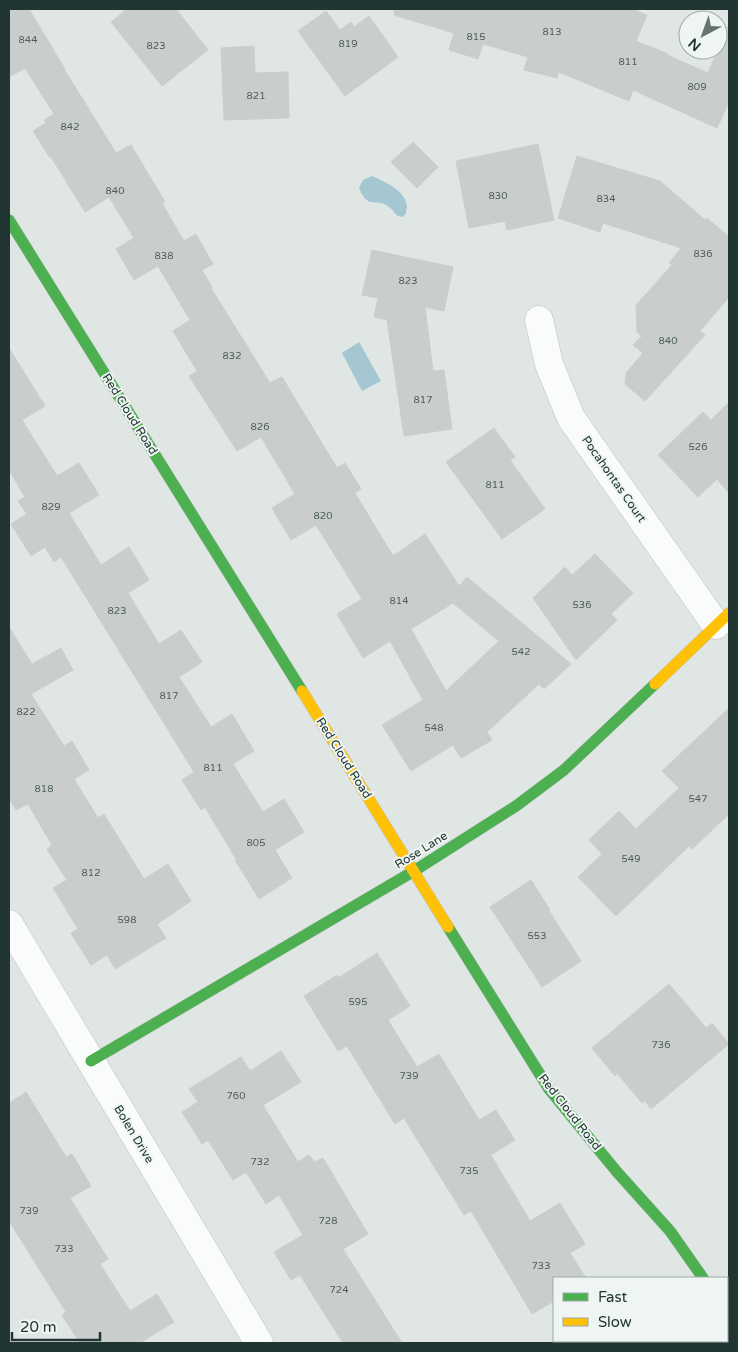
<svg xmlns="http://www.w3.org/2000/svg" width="738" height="1352" font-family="'Varela Round',sans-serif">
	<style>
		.water { fill: #a4c7d1 }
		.building { fill: #c9cecd; stroke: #c9cfcd; fill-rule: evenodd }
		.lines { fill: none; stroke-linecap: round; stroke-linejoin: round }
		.street-casing { stroke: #bdc3c1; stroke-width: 29 }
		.fast-casing { stroke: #bdc3c1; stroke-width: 12 }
		.slow-casing { stroke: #bdc3c1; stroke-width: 12 }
		.street { stroke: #fafbfb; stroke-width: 28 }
		.fast { stroke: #4caf50; stroke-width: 11 }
		.slow { stroke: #ffc107; stroke-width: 11 }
		.labels { text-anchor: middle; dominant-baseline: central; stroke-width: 4; stroke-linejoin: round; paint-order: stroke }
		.number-label { font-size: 10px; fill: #4c5d5a }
		.street-label { font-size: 12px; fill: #213632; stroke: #eef5f2 }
	</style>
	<rect width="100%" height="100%" fill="#e0e6e4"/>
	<path class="water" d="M372,176C385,182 405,190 407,206C407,206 406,213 406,214L402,217C392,214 396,212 389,207C377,197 368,211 359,188L363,180Z
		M359,342L381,381L362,391L342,353Z"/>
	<path class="building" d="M9,9H29L65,69H64L116,153L131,145L165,202L162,203L184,241L196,234L213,264L202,270L212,287L211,288L270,383L282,377L337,468L345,463L361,489L355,493L393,556L425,534L459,586L467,577L571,664L544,689L539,684L487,732L492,740L461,758L453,745L411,771L382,725L423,700L390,641L363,658L337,614L362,599L316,525L291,540L272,508L295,494L261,437L237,451L189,376L197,371L173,331L190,320L158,266L134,280L116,249L134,238L109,197L85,212L51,157L50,158L33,131L46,123L44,120L54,114L25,68L9,77ZM453,603L499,641L446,691L411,629Z
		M127,9H176L208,50L162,86L111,22Z
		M394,9H632L647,15L636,41L668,54L667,55L708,73L729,24V102L717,128L633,90L629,101L559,72L557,78L524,70L528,57L483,44L478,59L449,50L454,33L394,15Z
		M326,11L340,30L351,22L354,27L369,16L398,57L345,96L298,31Z
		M254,46L255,73L288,72L289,118L224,120L221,48Z
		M413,142L438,167L417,188L391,162Z
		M538,144L554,220L507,230L505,221L469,228L456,161Z
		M577,156L660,181L705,220L707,218L729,237V297L700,331L705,335L645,401L625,384L626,373L643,353L633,345L642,336L637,332L636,305L672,265L669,263L681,248L603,223L600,232L558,218Z
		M372,250L453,267L444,311L425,307L433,371L444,370L452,429L404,436L387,320L374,317L378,298L362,295Z
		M9,348L45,406L22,420L57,476L79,463L99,495L69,513L101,565L129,547L149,580L128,593L159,644L181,630L202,662L179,677L211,727L232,714L254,751L233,764L263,812L284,799L304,832L275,850L292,878L259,899L235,860L236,859L205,807L201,810L182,780L194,772L61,557L54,562L45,547L31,556L11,524L27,514L18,501L25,497L9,470Z
		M729,402V493L717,479L698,497L658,455L703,412L711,420Z
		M494,428L515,457L510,460L545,509L502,539L446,462Z
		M595,554L633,593L611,614L617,620L576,660L533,598L565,567L572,575Z
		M9,627L32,664L61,648L73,670L31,694L64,746L72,741L89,770L74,779L98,818L104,814L144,879L168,864L191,901L157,924L166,938L115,969L107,955L91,965L71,933L78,929L53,888L67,880L47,849L52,845L28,804L16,810L9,798Z
		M729,708V814L692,849L689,846L616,916L578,877L602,854L589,840L619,811L636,829L679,788L662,771Z
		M531,880L550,910L549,911L581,961L542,987L490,907Z
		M377,953L410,1006L388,1020L417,1067L439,1054L479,1120L496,1110L515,1140L491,1155L530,1221L560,1203L585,1244L570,1253L586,1278H554V1301L532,1314L471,1211L464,1215L404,1118L395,1124L347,1046L338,1051L304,996L337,975L338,978Z
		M669,984L706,1028L712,1023L729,1044L651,1109L644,1100L642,1103L617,1073L615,1076L592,1048Z
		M281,1051L301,1082L263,1105L298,1162L309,1155L314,1162L323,1158L368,1234L343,1249L402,1343H343L300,1275L291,1280L274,1252L303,1235L279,1195L266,1204L246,1172L233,1180L208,1140L202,1144L182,1112L198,1102L189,1089L241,1057L250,1071Z
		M26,1092L66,1157L72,1154L91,1186L70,1198L108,1259L100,1264L130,1311L157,1294L174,1322L140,1343H80L62,1315L66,1312L9,1221V1103Z"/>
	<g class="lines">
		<g class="street-casing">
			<path id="street" d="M539,320L549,364L571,418L716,625
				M9,924L259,1343
				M727,1317L729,1322"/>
		</g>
		<g class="fast-casing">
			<path id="fast" d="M9,220L302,691
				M448,927L549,1089L617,1172L670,1231L703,1278
				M91,1061L414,871L516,806L564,770L655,684"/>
		</g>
		<g class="slow-casing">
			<path id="slow" d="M655,684L729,613
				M302,691L448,927"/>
		</g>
		<use href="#street" class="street"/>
		<use href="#fast" class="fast"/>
		<use href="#slow" class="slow"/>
	</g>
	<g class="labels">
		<g class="number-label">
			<text x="552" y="32">813</text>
			<text x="476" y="37">815</text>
			<text x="28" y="40">844</text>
			<text x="348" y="44">819</text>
			<text x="156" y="46">823</text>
			<text x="628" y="62">811</text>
			<text x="697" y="87">809</text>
			<text x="256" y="96">821</text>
			<text x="70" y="127">842</text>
			<text x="115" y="191">840</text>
			<text x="498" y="196">830</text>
			<text x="606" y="199">834</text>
			<text x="703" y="254">836</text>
			<text x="164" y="256">838</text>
			<text x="408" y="281">823</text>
			<text x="668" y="341">840</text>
			<text x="232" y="356">832</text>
			<text x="423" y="400">817</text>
			<text x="260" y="427">826</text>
			<text x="698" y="447">526</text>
			<text x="495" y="485">811</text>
			<text x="51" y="507">829</text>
			<text x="323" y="516">820</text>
			<text x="399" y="601">814</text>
			<text x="582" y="605">536</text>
			<text x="117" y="611">823</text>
			<text x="521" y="652">542</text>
			<text x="169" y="696">817</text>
			<text x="26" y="712">822</text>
			<text x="434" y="728">548</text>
			<text x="213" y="768">811</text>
			<text x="44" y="789">818</text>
			<text x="698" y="799">547</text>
			<text x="256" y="843">805</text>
			<text x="631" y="859">549</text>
			<text x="91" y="873">812</text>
			<text x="127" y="920">598</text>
			<text x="537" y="936">553</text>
			<text x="358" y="1002">595</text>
			<text x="661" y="1045">736</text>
			<text x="409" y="1076">739</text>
			<text x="236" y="1096">760</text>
			<text x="260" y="1162">732</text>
			<text x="469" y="1171">735</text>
			<text x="29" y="1211">739</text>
			<text x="328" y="1221">728</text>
			<text x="64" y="1249">733</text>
			<text x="541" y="1266">733</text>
			<text x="339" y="1290">724</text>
		</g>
		<g class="street-label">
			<text transform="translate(130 414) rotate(58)">Red Cloud Road</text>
			<text transform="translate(614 479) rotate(55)">Pocahontas Court</text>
			<text transform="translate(344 758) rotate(58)">Red Cloud Road</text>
			<text transform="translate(421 850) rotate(-32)">Rose Lane</text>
			<text transform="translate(570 1112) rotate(52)">Red Cloud Road</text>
			<text transform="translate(134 1134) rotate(59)">Bolen Drive</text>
		</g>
	</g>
	<rect width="738" height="1352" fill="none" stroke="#213632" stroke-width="20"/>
	<rect x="553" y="1277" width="175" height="65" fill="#eef5f2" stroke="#9ca9a5"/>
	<rect x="563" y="1293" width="25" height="8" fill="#4caf50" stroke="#9ca9a5"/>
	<text x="598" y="1302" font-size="15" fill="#213632">Fast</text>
	<rect x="563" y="1318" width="25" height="8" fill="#ffc107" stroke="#9ca9a5"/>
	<text x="598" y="1327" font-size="15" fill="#213632">Slow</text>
	<g transform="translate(703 35) rotate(221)"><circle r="24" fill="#eef5f2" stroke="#9ca9a5"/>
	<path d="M0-4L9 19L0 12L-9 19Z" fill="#647470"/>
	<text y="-8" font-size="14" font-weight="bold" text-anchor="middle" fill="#213632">N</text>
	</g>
	<path d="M12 1332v8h88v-8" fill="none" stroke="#213632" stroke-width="2.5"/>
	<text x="20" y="1332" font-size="15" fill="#213632" stroke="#eef5f2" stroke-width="4" paint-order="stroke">20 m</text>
</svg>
